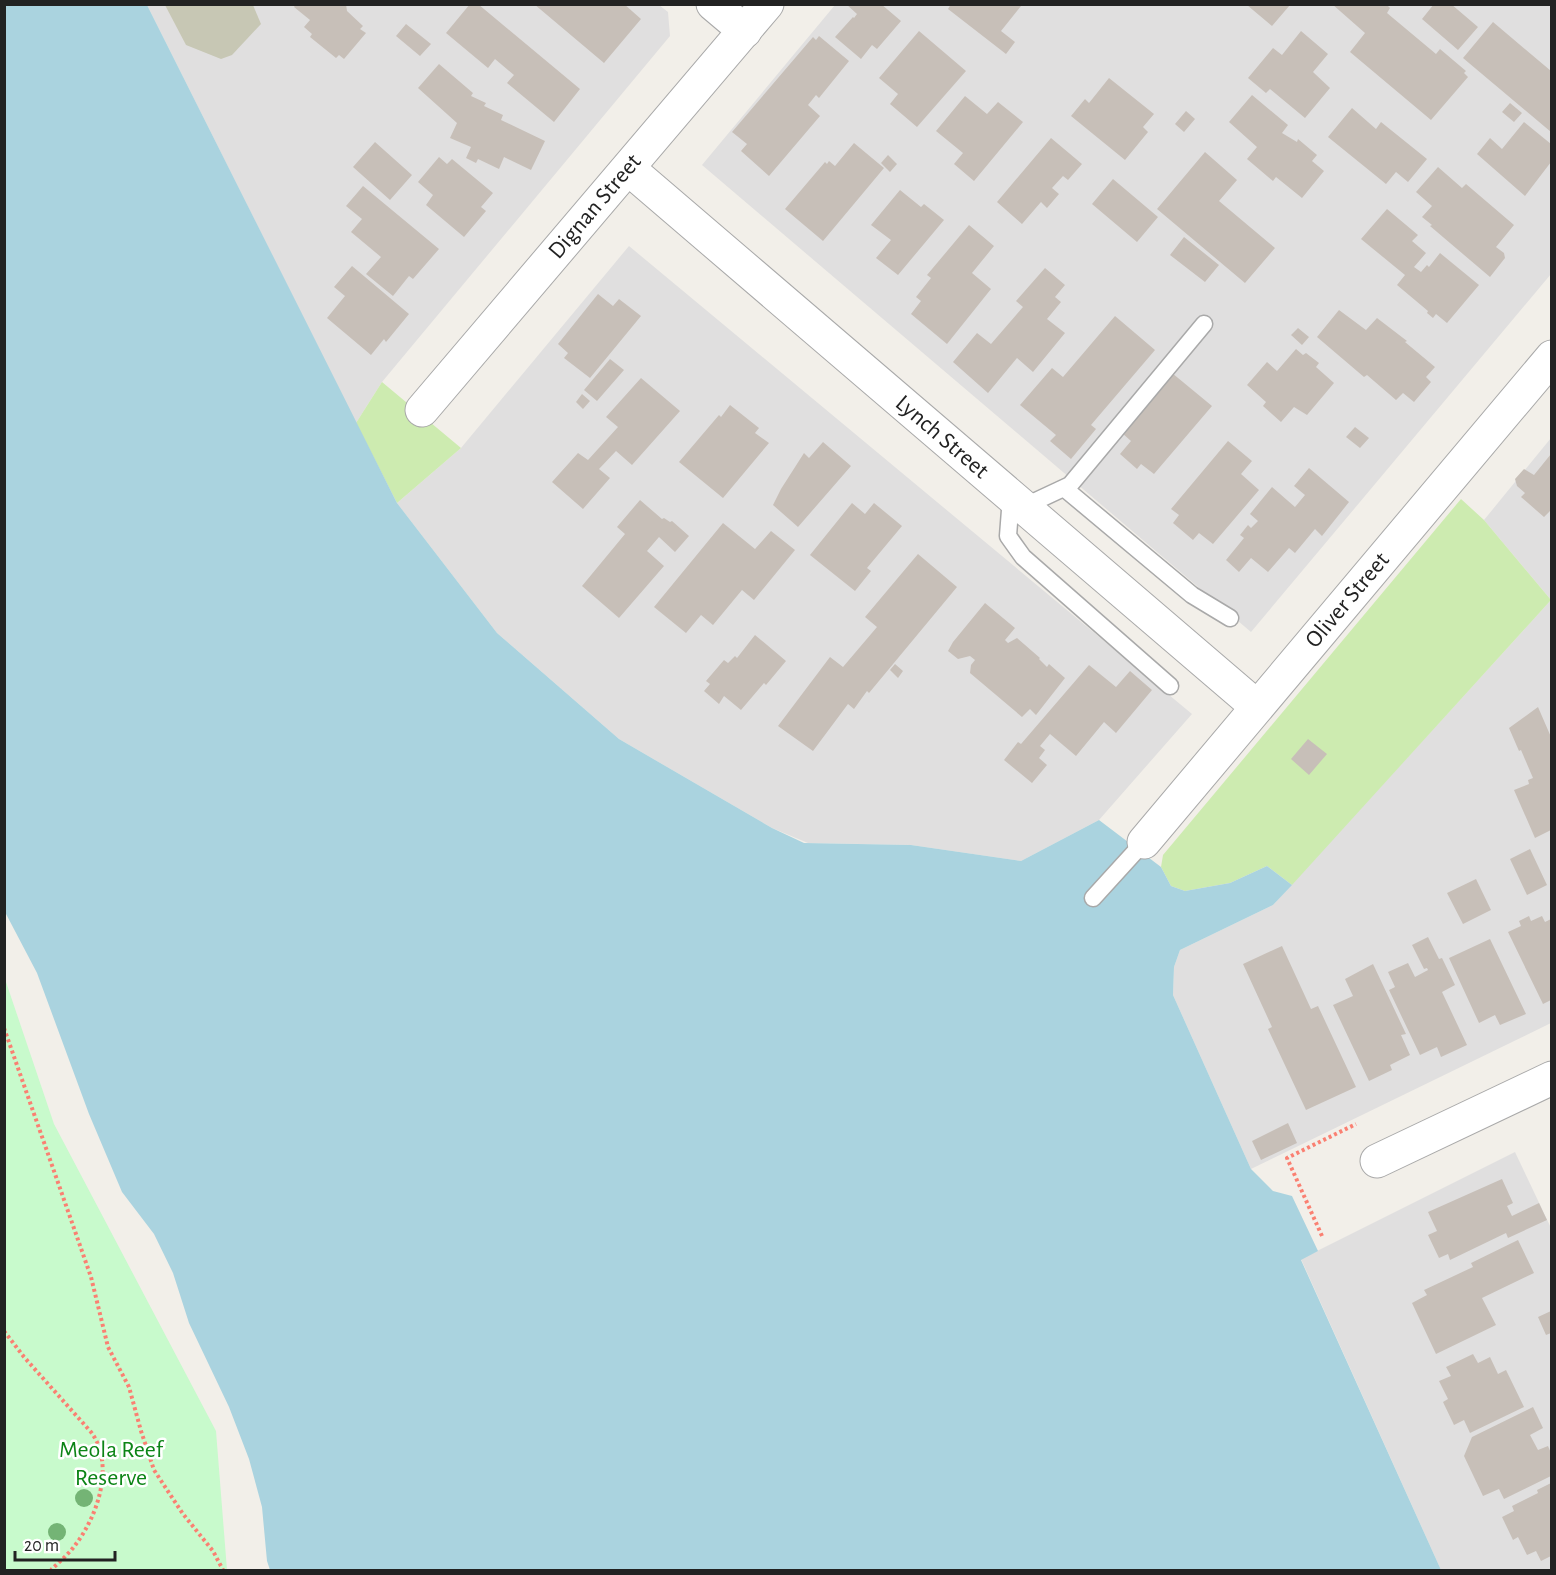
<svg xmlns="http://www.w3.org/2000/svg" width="1556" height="1575" font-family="'Alegreya Sans',sans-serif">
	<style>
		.residential { fill: #e0dfdf }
		.construction { fill: #c7c7b4 }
		.grass { fill: #cdebb0 }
		.park { fill: #c8facc }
		.water { fill: #aad3df }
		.building { fill: #c7bfb8 }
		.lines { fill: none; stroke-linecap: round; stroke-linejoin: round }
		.lane-casing { stroke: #a9a9a9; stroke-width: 19 }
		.street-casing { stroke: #a9a9a9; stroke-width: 35 }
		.path { stroke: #fa8072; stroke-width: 4; stroke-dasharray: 3 3; stroke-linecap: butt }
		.lane { stroke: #fff; stroke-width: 16 }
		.street { stroke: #fff; stroke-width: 33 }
		.tree { fill: #74b475 }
		.labels { text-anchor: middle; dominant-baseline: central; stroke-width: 5; stroke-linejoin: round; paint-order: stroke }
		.street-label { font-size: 24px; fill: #222; stroke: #fff }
		.park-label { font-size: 24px; fill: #0c8416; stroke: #fff }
	</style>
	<rect width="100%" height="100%" fill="#f2efe9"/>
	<path class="residential" d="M147,5H659L668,12L670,36L382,382L356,423Z
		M835,5H1551V274L1251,632L702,165Z
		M629,246L1192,714L1099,820L1021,861L911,845L808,843L772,828L619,739L497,633L397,503L461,448Z
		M1551,438V1023L1251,1169L1173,995L1174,967L1180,950L1273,905L1551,600L1484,520Z
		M1515,1152L1551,1228V1570H1441L1301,1259Z"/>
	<path class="construction" d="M165,5H253L261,24L232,55L221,59L186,45Z"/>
	<path class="grass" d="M382,382L461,448L397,503L356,423Z
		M1461,499L1484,520L1551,600L1292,885L1267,866L1230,883L1185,891L1171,886L1161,867L1163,855Z"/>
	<path class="park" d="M5,979L54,1124L216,1431L227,1570H5Z"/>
	<path class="water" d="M4,5H147L397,503L497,633L619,739L772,828L804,843L911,845L1021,861L1099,820L1161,867L1171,886L1185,891L1230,883L1267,866L1292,885L1273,905L1180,950L1174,967L1173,995L1251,1169L1273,1191L1292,1196L1318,1251L1301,1260L1441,1570H270L267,1561L262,1507L249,1459L229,1407L189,1323L173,1273L154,1234L122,1192L89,1114L37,973L5,912Z"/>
	<path class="building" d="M296,4H346L347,11L363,26L360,29L366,33L344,59L339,55L336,58L310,37L312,34L304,27L310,20L294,7Z
		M470,4H478L580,89L554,122L507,83L514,75L495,59L488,68L446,33Z
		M534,4H624L641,19L604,63Z
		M846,4H881L901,21L877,49L872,45L861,59L835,37L853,17L854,18L857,14Z
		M951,4H1019L1021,6L1001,31L1015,42L1006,54L948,9Z
		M1332,4H1386L1390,8L1387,13L1436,54L1440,49L1466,71L1464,73L1468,77L1431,120L1350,52L1365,33Z
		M1434,4H1451L1478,27L1458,50L1422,19Z
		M1247,5H1290L1272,26Z
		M1493,22L1551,71V132L1463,58Z
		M406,24L431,44L420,56L396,36Z
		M919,31L966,71L917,127L890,104L898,94L879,78Z
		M1301,31L1328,54L1313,72L1330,88L1305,118L1270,89L1266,93L1248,78L1273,48L1282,55Z
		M819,36L849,61L819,98L816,95L808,105L820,116L769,176L741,151L747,144L732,132L813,37L816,40Z
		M439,64L473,93L471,96L486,103L484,106L503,115L501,120L545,141L531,170L504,157L499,169L478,159L476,163L466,158L471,147L450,138L457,123L418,88Z
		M1109,78L1154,114L1143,127L1148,132L1125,160L1071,116L1085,99L1089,103Z
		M1252,95L1288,125L1282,133L1297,142L1298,139L1317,155L1312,161L1324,171L1302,198L1276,177L1273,181L1247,159L1257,147L1229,122Z
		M965,96L987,114L998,102L1023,122L974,181L954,164L963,153L936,131Z
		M1510,103L1522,113L1514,122L1502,112Z
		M1352,108L1376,129L1381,122L1427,159L1408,182L1396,172L1386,184L1328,137Z
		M1186,111L1195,119L1184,132L1175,124Z
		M1524,122L1551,144V162L1525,196L1477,154L1490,138L1502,149Z
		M1051,138L1082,164L1068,180L1063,176L1052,188L1059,194L1047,208L1041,202L1022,224L997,202Z
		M375,142L412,175L390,200L353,167Z
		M854,143L884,168L823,241L785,209L825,162L827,164L829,161L835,166Z
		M1205,152L1237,180L1219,201L1275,248L1245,283L1157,209Z
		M888,155L897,164L890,172L881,163Z
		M439,157L447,164L452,159L493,193L481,207L486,211L464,237L426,205L433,195L418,182Z
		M1438,167L1462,188L1466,184L1514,225L1496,247L1504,253L1505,258L1490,277L1430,226L1432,225L1422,217L1432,206L1416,192Z
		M1113,179L1158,217L1137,242L1092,204Z
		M363,186L439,249L413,279L409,276L393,296L366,274L381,257L351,232L362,219L346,206Z
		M900,190L921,207L924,204L944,220L898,275L876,258L891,240L871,225Z
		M1387,209L1418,235L1412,241L1426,253L1414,267L1421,272L1427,265L1429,267L1440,253L1479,285L1447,323L1436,314L1433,318L1427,313L1428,311L1397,285L1405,275L1361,239Z
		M969,225L994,246L972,273L991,289L947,344L911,314L921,301L916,297L931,278L927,275Z
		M1184,237L1219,265L1205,282L1170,255Z
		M352,266L409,314L386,342L384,339L371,355L327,318L345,296L334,287Z
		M1045,268L1065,285L1055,297L1061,302L1047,319L1065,333L1033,372L1017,358L988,393L953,362L977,333L991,344L1023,307L1016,301Z
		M598,294L613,306L619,299L641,316L590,378L564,358L568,353L558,344Z
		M1339,310L1366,330L1377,318L1407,341L1405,342L1435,367L1426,377L1431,382L1414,402L1403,393L1396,400L1367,375L1364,377L1317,337Z
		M1115,316L1155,350L1091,425L1096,429L1071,459L1050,441L1056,435L1020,405L1052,368L1063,377Z
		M1298,328L1309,337L1302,345L1291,335Z
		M1296,349L1303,355L1306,353L1319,363L1316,367L1334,383L1307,415L1294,407L1281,422L1263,406L1266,402L1247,385L1267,362L1277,371Z
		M610,359L624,370L597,401L584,390Z
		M1172,373L1212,406L1154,474L1141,464L1137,469L1120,454L1131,441L1122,433Z
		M641,378L680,411L632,465L616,451L599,469L610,478L583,509L552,482L578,453L588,460L618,427L606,417Z
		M582,394L590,401L583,409L576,402Z
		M730,405L759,428L755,433L769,443L723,498L679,462L719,415L721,417Z
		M1355,427L1369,438L1360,448L1346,437Z
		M1228,441L1252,461L1241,474L1259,490L1213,544L1199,533L1193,540L1173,523L1179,515L1171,509Z
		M823,442L851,466L798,527L773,505L781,489L804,453L809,458Z
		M1551,454V512L1550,511L1544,517L1521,497L1525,493L1517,486L1515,479L1524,469L1534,475Z
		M1309,468L1349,502L1322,536L1315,529L1295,553L1289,548L1268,572L1251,558L1239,572L1226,560L1244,538L1240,535L1248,525L1251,528L1258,521L1250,514L1272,487L1295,507L1305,495L1294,486Z
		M640,500L662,519L664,518L670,522L672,521L689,536L675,552L659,537L647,551L664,566L619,618L582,586L625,534L617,527Z
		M852,503L865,514L874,503L902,526L867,568L871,571L855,591L810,555Z
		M723,523L755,549L771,531L795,550L754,600L742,590L713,625L701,615L686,633L654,607Z
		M918,554L957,587L869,693L867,691L854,709L848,704L813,751L778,726L830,657L843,667L877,627L865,617Z
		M985,603L1015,628L1005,640L1008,643L1017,638L1040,658L1039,659L1047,667L1049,664L1065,678L1036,715L1030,709L1022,717L970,673L971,665L975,660L970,656L958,659L948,651L953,642Z
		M755,635L786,661L766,685L764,683L741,710L724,696L719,704L704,691L710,684L706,681L724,660L728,663L735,656L737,658Z
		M895,664L903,671L898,678L890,670Z
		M1089,665L1116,687L1130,671L1152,690L1116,733L1104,722L1076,756L1050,734L1040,746L1045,750L1039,758L1047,765L1032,783L1004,760L1018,742L1021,744Z
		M1538,707L1551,737V830L1535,838L1514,790L1529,784L1528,780L1533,778L1521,750L1519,751L1509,728Z
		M1308,739L1327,754L1309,775L1291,759Z
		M1530,849L1547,885L1527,895L1510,859Z
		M1476,879L1491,910L1463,924L1447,893Z
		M1529,916L1531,921L1542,916L1545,922L1551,919V1000L1543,1004L1508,932L1521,926L1519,921Z
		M1428,937L1439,959L1442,958L1455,985L1442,992L1467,1045L1441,1057L1437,1047L1420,1055L1389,990L1395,987L1388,972L1408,963L1415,977L1428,970L1427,968L1424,969L1412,945Z
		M1490,939L1526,1014L1500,1025L1495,1015L1479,1023L1449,958Z
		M1282,946L1311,1009L1318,1006L1356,1087L1306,1110L1268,1029L1272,1027L1243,964Z
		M1373,964L1406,1034L1401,1035L1410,1055L1390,1065L1392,1070L1369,1081L1333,1005L1353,996L1345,979Z
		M1288,1123L1297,1143L1261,1160L1252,1141Z
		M1502,1179L1513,1203L1507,1206L1512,1216L1539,1203L1547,1220L1508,1238L1506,1233L1450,1260L1448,1254L1439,1258L1428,1235L1437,1231L1428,1212Z
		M1518,1240L1534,1273L1482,1298L1496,1325L1436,1354L1412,1303L1427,1295L1424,1290L1473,1267L1471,1263Z
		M1551,1311V1333L1546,1335L1538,1317Z
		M1473,1354L1478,1363L1490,1357L1498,1374L1506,1370L1524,1407L1470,1433L1464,1420L1454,1425L1443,1402L1448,1399L1439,1381L1451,1376L1446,1367Z
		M1533,1407L1543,1428L1530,1435L1538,1450L1548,1446L1551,1453V1476L1504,1499L1499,1489L1483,1496L1464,1456L1472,1437Z
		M1551,1483V1556L1541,1561L1536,1551L1527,1555L1518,1537L1513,1540L1502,1517L1514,1511L1512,1506L1538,1493L1537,1490Z"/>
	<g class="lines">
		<g class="lane-casing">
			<path id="lane" d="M1064,488L1192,595L1230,618
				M1011,497L1008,536L1023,557L1170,686
				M1023,507L1070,485L1204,324
				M1093,898L1144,842"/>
		</g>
		<g class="street-casing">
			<g id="street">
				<path d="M713,4L745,31"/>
				<path id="s1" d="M629,169L1256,706"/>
				<path id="s2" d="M422,410L767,4"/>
				<path id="s3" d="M1144,842L1552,357"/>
				<path d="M1377,1161L1552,1078"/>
			</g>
		</g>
		<path class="path" d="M4,1028L91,1277L108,1347L129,1387L141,1431L154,1470L183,1514L213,1551L223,1570
			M1322,1236L1287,1158L1356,1124
			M4,1331L24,1357L91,1432C115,1464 98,1515 76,1544C69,1554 59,1562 51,1570"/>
		<use href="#lane" class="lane"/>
		<use href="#street" class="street"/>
	</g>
	<g class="tree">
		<circle cx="84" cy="1498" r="9"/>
		<circle cx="57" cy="1532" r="9"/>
	</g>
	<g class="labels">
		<g class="street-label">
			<text stroke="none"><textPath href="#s2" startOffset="267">Dignan Street</textPath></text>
			<text stroke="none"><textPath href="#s1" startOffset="412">Lynch Street</textPath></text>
			<text stroke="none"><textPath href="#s3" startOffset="316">Oliver Street</textPath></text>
		</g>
		<g class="park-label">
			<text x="111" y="1450">Meola Reef<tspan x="111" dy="28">Reserve</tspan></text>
		</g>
	</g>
	<rect width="1556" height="1575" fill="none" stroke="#222222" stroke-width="12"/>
	<path d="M15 1551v9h100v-9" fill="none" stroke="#222222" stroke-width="3"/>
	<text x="24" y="1551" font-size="18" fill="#222222" stroke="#ffffff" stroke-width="4.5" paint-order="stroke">20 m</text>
</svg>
